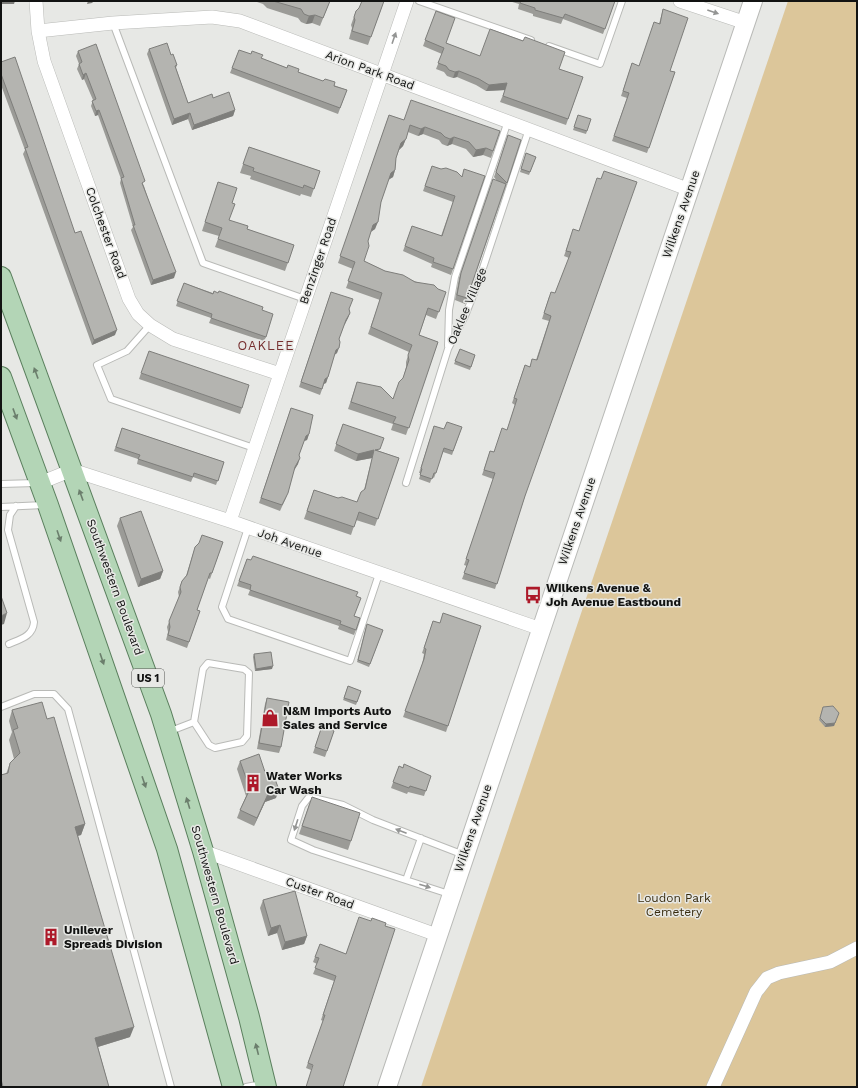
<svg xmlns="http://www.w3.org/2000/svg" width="858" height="1088" font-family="'Work Sans',sans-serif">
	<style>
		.green { fill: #dcc69a }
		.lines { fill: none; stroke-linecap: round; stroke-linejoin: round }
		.lane-casing { stroke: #b9bab7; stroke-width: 8 }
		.street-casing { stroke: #b9bab7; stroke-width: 14 }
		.secondary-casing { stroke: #b9bab7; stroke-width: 20 }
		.primary-casing { stroke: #5a7f5d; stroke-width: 22 }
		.lane { stroke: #fff; stroke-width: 6 }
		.street { stroke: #fff; stroke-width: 13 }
		.secondary { stroke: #fff; stroke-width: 18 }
		.primary { stroke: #b3d5b6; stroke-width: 20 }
		.wall { fill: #9b9b97 }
		.shaded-wall { fill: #7e7e7b }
		.building { fill: #b4b4b0; stroke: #7e7e7b }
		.oneway { fill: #949594 }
		.oneway2 { fill: #6b7e6c }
		.labels { text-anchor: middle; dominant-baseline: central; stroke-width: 3; stroke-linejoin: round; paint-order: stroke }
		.shield { fill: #e7e8e5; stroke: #525351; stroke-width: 1 }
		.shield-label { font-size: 11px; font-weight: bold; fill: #121312 }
		.street-label { font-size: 12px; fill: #121312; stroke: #e7e8e5 }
		.poi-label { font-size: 12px; font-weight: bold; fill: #121312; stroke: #e7e8e5; text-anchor: start }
		.park-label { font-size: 12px; fill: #382b0d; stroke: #e7e8e5 }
		.neighbourhood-label { font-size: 13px; letter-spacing: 1px; fill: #762f2f; stroke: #e7e8e5 }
	</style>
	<rect width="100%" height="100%" fill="#e7e8e5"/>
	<path class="green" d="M788,1H857V1087H421Z"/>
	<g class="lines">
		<g class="lane-casing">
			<path id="lane" d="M419,1L531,40
				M113,23L203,263L305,299
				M549,46L600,64L622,1
				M150,325L127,351L97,365L111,399L254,448
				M448,346L449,310L455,277L508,121
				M406,483L448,349L465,316L478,283L529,129
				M1,484L36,483
				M1,507L44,505
				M248,528L222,607L228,619L350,661L379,574
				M9,644C21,639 33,636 34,622L8,530L10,515L16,506
				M1,707L34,694H54L68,709L171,1087
				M168,732L194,722L209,745L215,748L242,742L247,736L249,673L244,669L208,663L203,669L194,722
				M406,880L421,838
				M449,894L313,850L291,840L302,806L309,797L343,805L373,820L464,855
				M246,1087L262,1084"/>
		</g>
		<g class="street-casing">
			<path id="street" d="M36,1L38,31L44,61L129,299L138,314L150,325L173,339L280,374
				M680,1L746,23
				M38,31L113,23L212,17L240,21L690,190
				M40,483L72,470L230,521L541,629
				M230,521L407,1
				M203,851L437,935
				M713,1087L756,992L767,978L779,973L830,962L857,948"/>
		</g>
		<g class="secondary-casing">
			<path id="secondary" d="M387,1087L753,1"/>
		</g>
		<g class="primary-casing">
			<path id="primary" d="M1,277L161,714L203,851L249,1017L266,1087
				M1,377L48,505L167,849L233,1087"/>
		</g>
		<use href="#lane" class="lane"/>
		<use href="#street" class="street"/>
		<use href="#secondary" class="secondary"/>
		<use href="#primary" class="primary"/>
	</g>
	<path class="wall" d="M254,1H330L320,26L312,23L306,24L301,22L298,18L267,8L263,4Z
		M384,1L368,45L349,39L352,28L351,25L356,11L359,8Z
		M509,1H615L603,34L563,19L561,24L533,16V14L518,9L519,4Z
		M663,9L670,71L675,72L647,153L612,141L627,98L621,96L632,63L639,66L659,24Z
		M436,11L446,43L480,56L559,69L583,77L566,125L500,102L505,90L486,91L476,85L457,77L453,78L447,76L444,72L436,69L442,54L423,46Z
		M149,49L171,55L177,65L176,68L188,103L213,98L235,110L233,116L192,130L188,119L172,125L147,54Z
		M239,50L347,90L338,114L230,73Z
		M78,51L144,186L174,278L151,285L131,230L133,227L120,183L121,179L98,115L95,116L91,106L93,100L84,79L82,80L77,69L79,64L76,56Z
		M1,62L75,233L115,335L92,345L23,154L25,150L1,85Z
		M389,115L404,120L500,131L491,158L483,155L473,157L466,149L452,144L447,146L442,144L439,140L423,134L418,136L408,132L403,146L399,150L396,158L395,170L393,177L388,180L381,202L375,229L371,231L368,241L364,261L385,271L446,292L436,319L426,315L419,335L438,342L406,435L391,430L393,424L348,409L357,382L393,399L403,379L406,367V362L409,352L368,334L380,300L346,288L353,269L338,263Z
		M578,115L587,131L586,134L573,130Z
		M508,135L507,183L465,304L455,300L459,278L491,185L497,181L494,177Z
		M249,147L320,171L311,197L301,194L300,196L250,179L251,176L240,173Z
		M526,153L536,157L529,175L520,172Z
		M432,166L462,176H485L451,275L431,267L432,264L403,251L412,226L441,236L453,202L423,191Z
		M218,182L232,203L229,220L247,229L294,245L285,271L215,247L219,236L202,231Z
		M579,231L525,496L495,589L462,579L467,566L464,565L493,479L482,475L490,451L494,452L507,430L515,405L512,403L525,365L529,367L536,360L549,321L542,319L549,297L555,293L569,258L564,256L571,235Z
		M184,283L262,310L266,337L264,341L209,323L211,318L176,306Z
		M331,292L349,309L350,313L348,318L344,325L339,339L337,353L334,355L328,377L326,383L324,384L320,395L299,387Z
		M460,349L475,355L470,370L454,364Z
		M141,373L242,408L240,414L139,379Z
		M291,408L309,434L307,440L304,441L299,455L298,464L294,470L286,498L280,511L259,503Z
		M343,424L379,451L399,458L375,526L356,520L351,535L304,519L314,490L338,498L357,502L364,490L372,458L356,461L334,451Z
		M434,426L444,429L462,427L452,455L443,452L434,478L432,477L430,483L419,479L421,473H419Z
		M122,428L224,462L216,485L193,477L191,482L137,464L138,459L114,451Z
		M120,518L163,571L160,579L138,587L117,526Z
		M223,542L210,579L208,578L197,610L200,611L187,648L166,640L168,632L167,627L179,597L178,592L182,581L186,576L195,547Z
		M247,559L356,596L354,616L360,618L354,635L338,629L339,626L248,595L250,590L237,586Z
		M433,621L440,623L481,626L446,732L403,717L422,665L424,654L422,653Z
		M366,627L383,630L369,667L357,662Z
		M254,654L272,669L255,671L253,657Z
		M348,686L361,691L356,705L343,700Z
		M267,698L281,747L279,753L257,749L265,704Z
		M823,707L839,713L834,726L825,727L819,720Z
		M12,710L47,719L85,824L81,835L78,836L130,1037L98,1047L109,1087H1V775L6,774L10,763L14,759L9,740L12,732L9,721Z
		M322,726L334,731L325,757L313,753Z
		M240,761L276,798L265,802L254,826L237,818L240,810L246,796L237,769Z
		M399,766L431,776L424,796L408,792L407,794L391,788Z
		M309,805L351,841L348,850L299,834Z
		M263,900L307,936L304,944L282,950L277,933L268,936L260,908Z
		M359,917L311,1070L306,1068L323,1021L321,1020L334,981L313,974L317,964L313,962L320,944L346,954Z"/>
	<path class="shaded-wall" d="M1,1H15L14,4H1Z
		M88,1H94L92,3L87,4Z
		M315,15L312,23L306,24L309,16Z
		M459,71L457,77L453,78L455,72Z
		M86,73L84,79L82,80L83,75Z
		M507,83L505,90L486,91L489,85Z
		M99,110L98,115L95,116L96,111Z
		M235,110L233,116L192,130L194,125Z
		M190,113L188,119L172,125L174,119Z
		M425,127L423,134L418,136L421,129Z
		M454,137L452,144L447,146L450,139Z
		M406,139L403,146L399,150L401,143Z
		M486,148L483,155L473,157L476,150Z
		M395,170L393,177L388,180L391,173Z
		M378,222L375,229L371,232L373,225Z
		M176,272L174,278L151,285L153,280Z
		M350,313L348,318L344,326L346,320Z
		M117,330L115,335L92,345L94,340Z
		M339,348L337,353L334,355L336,350Z
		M328,377L326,383L323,384L325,379Z
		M309,434L307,440L304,441L306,436Z
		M374,450L372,458L356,461L358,454Z
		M300,458L298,464L293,472L295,467Z
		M163,571L160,579L138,587L141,579Z
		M7,613L4,624L1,625V616Z
		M273,666L272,669L255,671L256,669Z
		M835,723L834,726L825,727L826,724Z
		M279,790L276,798L265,802L254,826L257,818L268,794Z
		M85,824L81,835L71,837L75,827Z
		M280,925L277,933L268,936L271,928Z
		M307,936L304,944L282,950L285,942Z
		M134,1027L130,1037L91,1049L95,1038Z"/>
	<path class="building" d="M273,1H330L323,18L315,15L309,16L304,14L301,9Z
		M362,1H384L371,37L352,31L355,20L354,17L356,11L359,8Z
		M521,1H615L605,29L565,14L563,18L535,10V8L520,3Z
		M663,9L688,18L670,71L675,72L649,148L614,136L629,93L623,91L632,63L639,66L654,22L660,24Z
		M436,11L455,18L446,43L480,56L490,29L523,41L525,37L565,52L559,69L583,77L568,119L503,96L507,83L489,85L479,79L459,71L455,72L449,70L446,66L438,63L444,48L425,40Z
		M167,43L171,55L173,54L177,65L175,66L188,103L212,94L213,98L229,92L235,110L194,125L190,113L174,119L149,49Z
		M96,44L145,181L142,183L176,272L153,280L133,225H135L121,178L124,177L99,110L96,111L92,101L96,99L86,73L83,75L79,64L82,62L78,51Z
		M239,50L251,54L252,51L263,55L261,58L287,68L288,65L299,69L298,72L323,81L325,79L335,82L334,86L347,90L340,108L232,68Z
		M15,57L75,233L81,231L117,330L94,340L25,148L28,147L1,74V62Z
		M411,100L500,131L493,151L486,148L476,150L469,142L454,137L450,139L445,137L441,133L425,127L421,129L410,125L406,139L401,143L396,158L395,170L391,173L381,202L378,222L373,225L368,241L369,246L364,261L385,271L403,275L415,282L434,285L438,289L446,292L439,312L428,308L419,335L438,342L409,428L393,423L396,417L351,402L357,382L381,387L393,399L399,382L403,378L409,360L408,355L412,345L371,327L382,293L348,281L355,262L340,256L389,115L404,120Z
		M578,115L591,119L587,131L574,127Z
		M508,135L521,140L507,183L496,172Z
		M249,147L320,171L314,189L304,185L303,188L253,171L254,168L243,164Z
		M526,153L536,157L530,172L521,169Z
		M432,166L441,169L446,168L457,172L462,177L464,169L485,176L453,269L433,262L434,258L405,246L412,226L442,236L455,196L425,186Z
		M604,171L637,182L525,496L497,584L464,573L469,560L466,559L495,473L484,470L490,451L494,452L502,428L507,430L517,399L514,398L525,365L530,367L532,359L537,360L551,316L544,313L551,292L555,293L571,252L566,251L573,229L579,231L597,178L601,179Z
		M493,179L506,184L467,298L457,295L461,273Z
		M218,182L237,188L232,203L235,204L229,220L248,226L247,229L294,245L288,263L218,239L222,228L205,222Z
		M184,283L213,294L214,291L218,293L219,291L263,307L262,310L273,314L266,337L211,318L212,314L177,301Z
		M331,292L353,299L349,309L350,313L346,320L339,339L340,342L339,348L336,350L328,377L325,379L322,389L301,382Z
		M460,349L475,355L471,367L455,361Z
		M149,351L249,385L242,408L141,373Z
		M291,408L313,415L309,434L306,436L299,455L300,458L295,467L288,493L282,505L261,498Z
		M447,422L462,427L453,451L444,448L436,473H434L432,479L420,475L422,469L421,468L434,426L444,429Z
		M343,424L384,438L380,449L375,450L399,458L378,519L359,512L354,527L307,511L314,490L338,498L342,497L357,502L361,492L365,489L374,450L358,454L336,444Z
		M122,428L224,462L218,481L194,473L193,477L138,459L140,455L116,447Z
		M141,511L163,571L141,579L120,518Z
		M202,535L223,542L212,573H210L197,610L200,611L189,642L168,635L170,627L169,621L181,592L180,587L182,581L187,575L195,547L199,543Z
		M253,556L358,592L356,596L361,598L354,616L360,618L356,630L340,624L341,621L250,590L251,585L239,581L247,559L251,560Z
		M1,596L7,613L1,616Z
		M443,613L481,626L448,726L405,711L424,659L426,649L424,648L433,621L440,623Z
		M367,624L383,630L370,664L358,660Z
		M271,652L273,666L256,669L254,654Z
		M348,686L361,691L357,702L344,698Z
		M267,698L289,702L281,747L259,743Z
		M42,702L47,719L54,717L85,824L75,827L134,1027L95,1038L109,1087H3L1,1079V775L8,773L10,763L20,753L13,730L18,728L12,710Z
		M833,706L839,713L835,723L826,724L820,718L823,707Z
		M322,726L334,731L327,751L315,747Z
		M259,754L268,781L275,779L279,790L268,794L257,818L240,810L250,789L240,761Z
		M404,764L431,776L426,791L410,786L409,788L393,782L399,766L403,768Z
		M312,797L360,813L351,841L302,826Z
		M295,891L307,936L285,942L280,925L271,928L263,900Z
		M359,917L371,921L372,918L386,923L385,926L395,929L343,1087H306L313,1065L308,1063L325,1015H323L336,976L315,968L319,958L315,957L320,944L346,954Z"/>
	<defs><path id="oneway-solid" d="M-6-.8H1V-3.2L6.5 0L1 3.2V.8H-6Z"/></defs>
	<g class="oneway">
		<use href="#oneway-solid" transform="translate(713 12) rotate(19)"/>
		<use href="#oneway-solid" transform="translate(394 38) rotate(-71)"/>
		<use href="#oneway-solid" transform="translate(296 825) rotate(108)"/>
		<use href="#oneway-solid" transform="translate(401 831) rotate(-159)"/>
		<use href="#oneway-solid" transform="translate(425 886) rotate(18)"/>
	</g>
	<g class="oneway2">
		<use href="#oneway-solid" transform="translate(36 373) rotate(-110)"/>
		<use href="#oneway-solid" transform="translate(15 414) rotate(70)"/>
		<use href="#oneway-solid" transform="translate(81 495) rotate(-110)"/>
		<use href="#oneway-solid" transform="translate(59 536) rotate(71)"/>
		<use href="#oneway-solid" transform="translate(102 659) rotate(71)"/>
		<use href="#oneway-solid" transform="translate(144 782) rotate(71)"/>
		<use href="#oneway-solid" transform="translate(188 803) rotate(-107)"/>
		<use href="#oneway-solid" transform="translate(257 1049) rotate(-104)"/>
	</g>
	<defs>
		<g id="bus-bare" transform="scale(1.38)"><path d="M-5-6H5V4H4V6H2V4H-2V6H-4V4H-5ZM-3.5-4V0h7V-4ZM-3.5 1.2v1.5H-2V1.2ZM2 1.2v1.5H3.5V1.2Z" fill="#ad1929" stroke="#e7e8e5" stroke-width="2.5" paint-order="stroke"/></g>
		<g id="shop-bare" transform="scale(1.38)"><path d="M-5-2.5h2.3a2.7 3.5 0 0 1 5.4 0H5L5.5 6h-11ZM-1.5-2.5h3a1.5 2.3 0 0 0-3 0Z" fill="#ad1929" stroke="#e7e8e5" stroke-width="2.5" paint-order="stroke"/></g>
		<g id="building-bare" transform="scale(1.38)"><path d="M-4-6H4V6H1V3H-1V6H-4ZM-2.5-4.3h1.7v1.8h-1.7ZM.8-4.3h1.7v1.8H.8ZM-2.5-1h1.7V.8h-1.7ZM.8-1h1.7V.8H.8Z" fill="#ad1929" stroke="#e7e8e5" stroke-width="2.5" paint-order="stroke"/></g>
	</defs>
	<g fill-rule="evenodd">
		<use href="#bus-bare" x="533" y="595"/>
		<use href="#shop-bare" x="270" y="718"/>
		<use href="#building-bare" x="253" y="783"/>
		<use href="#building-bare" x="51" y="937"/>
	</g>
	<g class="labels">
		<rect class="shield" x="132" y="669" width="32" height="18" rx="3"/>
		<g class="shield-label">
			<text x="148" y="678">US 1</text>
		</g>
		<g class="street-label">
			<text transform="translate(370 70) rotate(20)">Arion Park Road</text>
			<text transform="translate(681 214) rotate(-71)">Wilkens Avenue</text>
			<text transform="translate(106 233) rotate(70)">Colchester Road</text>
			<text transform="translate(318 261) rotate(-71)">Benzinger Road</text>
			<text transform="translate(467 306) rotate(-67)">Oaklee Village</text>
			<text transform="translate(577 521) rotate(-71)">Wilkens Avenue</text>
			<text transform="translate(290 543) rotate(19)">Joh Avenue</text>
			<text transform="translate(115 587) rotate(70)">Southwestern Boulevard</text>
			<text transform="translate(473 828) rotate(-71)">Wilkens Avenue</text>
			<text transform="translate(320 893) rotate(20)">Custer Road</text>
			<text transform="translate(215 895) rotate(74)">Southwestern Boulevard</text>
		</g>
		<g class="poi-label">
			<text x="546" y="588">Wilkens Avenue &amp;<tspan x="546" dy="14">Joh Avenue Eastbound</tspan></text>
			<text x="283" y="711">N&amp;M Imports Auto<tspan x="283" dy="14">Sales and Service</tspan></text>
			<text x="266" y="776">Water Works<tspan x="266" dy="14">Car Wash</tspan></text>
			<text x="64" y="930">Unilever<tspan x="64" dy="14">Spreads Division</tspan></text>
		</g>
		<g class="park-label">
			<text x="674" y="898">Loudon Park<tspan x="674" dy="14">Cemetery</tspan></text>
		</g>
		<g class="neighbourhood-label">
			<text x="266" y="345">OAKLEE</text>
		</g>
	</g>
	<rect width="858" height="1088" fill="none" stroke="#121312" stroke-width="4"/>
</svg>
